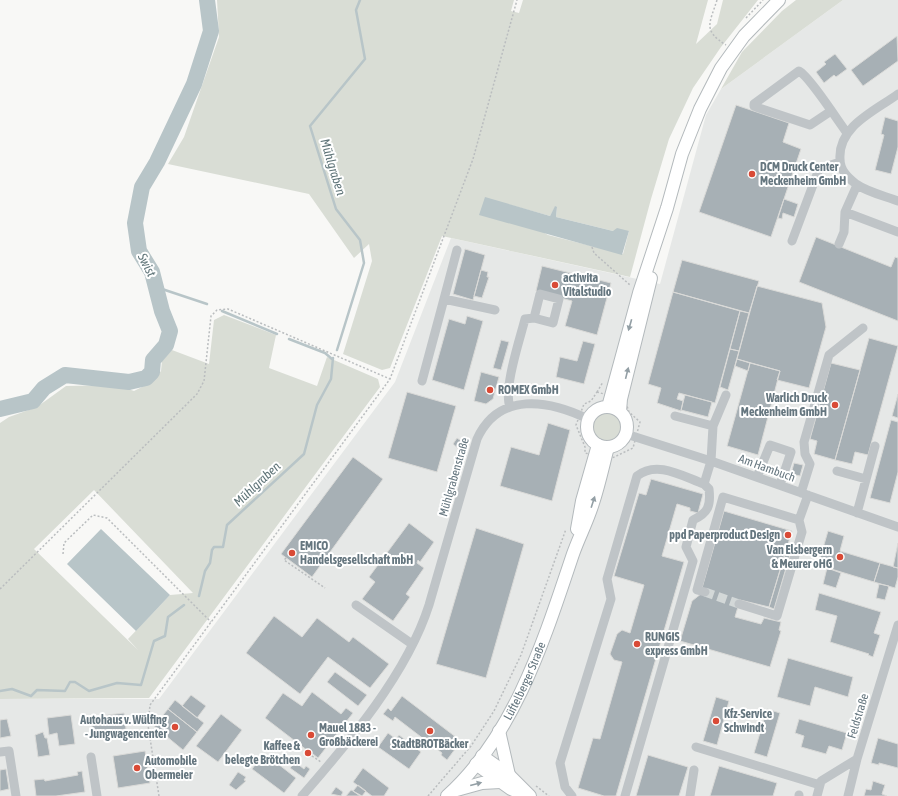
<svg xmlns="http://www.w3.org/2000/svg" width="898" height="796" font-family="'Asap Condensed',sans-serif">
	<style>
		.built { fill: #e6e8e7 }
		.green { fill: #d9ddd5; fill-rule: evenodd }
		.water { fill: #b8c5c8 }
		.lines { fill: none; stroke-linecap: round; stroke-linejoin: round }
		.stream { stroke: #b8c5c8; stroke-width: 2.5 }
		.river { stroke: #b8c5c8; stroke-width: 16 }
		.building { fill: #a7b0b5; stroke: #dadad8 }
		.minor-tunnel { stroke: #d3d8d8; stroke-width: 9; stroke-dasharray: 9 4.5; stroke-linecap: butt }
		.major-casing { stroke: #b3b9bc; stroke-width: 14 }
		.path { stroke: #babdbf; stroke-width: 1.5; stroke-dasharray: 2 2; stroke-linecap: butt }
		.minor { stroke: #bfc4c7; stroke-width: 9 }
		.major { stroke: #fff; stroke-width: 12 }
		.oneway { fill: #939fa5 }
		.poi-dot { fill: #d94a36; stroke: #fff; stroke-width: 1.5 }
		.labels { text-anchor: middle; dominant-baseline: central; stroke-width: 4; stroke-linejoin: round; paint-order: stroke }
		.poi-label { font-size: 12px; font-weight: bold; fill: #65767f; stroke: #fff; text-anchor: start }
		.street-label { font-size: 12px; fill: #65767f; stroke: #fff }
		.water-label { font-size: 13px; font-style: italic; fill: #607579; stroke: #fff }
	</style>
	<rect width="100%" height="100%" fill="#f8f8f6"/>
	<path class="built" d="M843,0H898V796H0V699H159L395,382L451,238L660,284L706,115L721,89Z"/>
	<path class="green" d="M217,0H514L511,11L519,13L523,0H708L696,44L717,24L723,0H758L721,47L693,88L669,139L651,199L630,277L442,236L390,368L382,370L343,354L372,261L369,244L354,258L309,194L168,164L184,137L219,37ZM485,198L550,216L555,207H557L556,217L613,231H629L623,254L548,235Z
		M796,0H843L721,89L742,52L782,11Z
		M224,315L276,335L269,368L317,386L327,357L378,379L380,387L149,698L0,699V423L9,417L37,407L66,386L117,385L134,391L152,382L161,371L162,361L172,350L209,364L214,320ZM94,490L193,593L170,595L128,639L138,650L34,549Z
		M593 427a14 14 0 1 1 28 0a14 14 0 1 1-28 0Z"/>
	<path class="water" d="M485,197L550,216L555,206L557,207L556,217L613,231L617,228L629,231L622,255L479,215Z
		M101,529L170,595L136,631L67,564Z"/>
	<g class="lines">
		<path class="stream" d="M156,287L207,304
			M222,311L277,334
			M289,339L325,353L332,359
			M337,350L364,263L360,240L336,209L310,126L365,59L356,10L360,0
			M199,596L205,571L210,563L212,550L214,547H223L227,525L304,454L317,405L331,379L333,358
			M0,691L12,689L31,696L37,690L65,691L70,682H75L89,691L117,683L141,685L154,641L165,636L168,617L184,605"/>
		<path class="river" d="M0,409L33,401L44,388L65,375L129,382L146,378L152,372L153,360L166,345L170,331L162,311L152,272L139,251L135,223L142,187L157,162L194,84L211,31L207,0"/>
	</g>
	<path class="building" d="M897,36L898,61L863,86L851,70Z
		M835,54L847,69L836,77L834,75L824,83L816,72L826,64L824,62Z
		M736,105L789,123L783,142L801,149L771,237L699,212Z
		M885,117L898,121V147L891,174L875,170L884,135L881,134Z
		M784,199L798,204L794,217L783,213L782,219L778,218Z
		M816,237L891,267L895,257L898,258V321L799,282Z
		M465,249L485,255L473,300L453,294Z
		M682,260L759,281L749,313L673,292Z
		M542,266L611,283L597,335L565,326L572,301L536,291Z
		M481,270L488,272L487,277H489L482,298L474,296Z
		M757,286L822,303L826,327L809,388L777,380L780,371L737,359Z
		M673,292L740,311L715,403L679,393L677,399L683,401L681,411L657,403L661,388L648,384Z
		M740,311L749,313L739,351L730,349Z
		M467,316L483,321L464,390L432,380L449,319L465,324Z
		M869,338L898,346L868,455L855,452L852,464L835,460Z
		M501,340L509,342L501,370L493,368Z
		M583,341L595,344L584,384L556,377L560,357L577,361Z
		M730,349L739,351L728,390L720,387Z
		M737,359L750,363L748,371L735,366Z
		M750,363L780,371L758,455L727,446Z
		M831,363L860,370L835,460L814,454L817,441L810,439Z
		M481,372L499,377L493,399L486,404L474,401Z
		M407,392L456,406L437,472L388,458Z
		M898,394V418L892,416Z
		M685,395L712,402L708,417L681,410Z
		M891,420L898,422V472L890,503L870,498Z
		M548,423L570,430L552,501L500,486L511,447L539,455Z
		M457,438L464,443L459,449L453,444Z
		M353,457L383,479L312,577L281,554Z
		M794,463L803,465L800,476L791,474Z
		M651,479L703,494L698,513L690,511V508L677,504L662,556L684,562L616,796H604L578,788L593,738L600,739L622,662L614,660L610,654L617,634L622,630L630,633L644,585L614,576L639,493L646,495Z
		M724,511L792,531L769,607L740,600L735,617L761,624L764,618L781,622L779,630L781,631L770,667L680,641L692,601L702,593V588Z
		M409,523L434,542L420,562L418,560L417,563L424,568L406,594L410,597L393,621L362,599L375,582L369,577Z
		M476,528L524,544L486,678L436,664Z
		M828,531L844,536L840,551L880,563L874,582L818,565Z
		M898,543V568L893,567Z
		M786,550L791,551L774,609L769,607Z
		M880,563L898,568V577L895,588L874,582Z
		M827,568L841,573L836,588L823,584Z
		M879,584L889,586L885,600L876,598Z
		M819,593L881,612L874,633L880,635L873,657L868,655L869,654L830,642L837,616L815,610Z
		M274,616L302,637L317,618L349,642L353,637L389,664L370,688L328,657L300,694L246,653Z
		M788,658L853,677L848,697L815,687L810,706L777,697Z
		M335,672L367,695L358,706L327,682Z
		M312,692L341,714L346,708L353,713L318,758L313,754L311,757L306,754L308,751L265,718L283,693L302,706Z
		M191,695L206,706L197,718L182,706Z
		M402,696L461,741L447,760L441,755L442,753L395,717L393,721L383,714L388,708L391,711Z
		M716,697L729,701L717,745L703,741Z
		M175,700L204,723L197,732L168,709Z
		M168,709L197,732L183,750L154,726Z
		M767,709L780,713L767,757L754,753Z
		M124,713L126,729L93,734L91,717Z
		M221,714L242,730L218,762L196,746Z
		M71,715L75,744L59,746L57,733L49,735L47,718Z
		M7,719L11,736L0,738V720Z
		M799,719L847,733L842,750L829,746L826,754L801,747L804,736L795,733Z
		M43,732L45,738H47L50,755L38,757L35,735Z
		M388,733L396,739L399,735L421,752L409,769L378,747Z
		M878,738L898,744V768L879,763V765L871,763Z
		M145,751L150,783L118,788L113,756Z
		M264,753L296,778L284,793L252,769Z
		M648,755L688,767L679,796H636Z
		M295,762L304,769L306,766L310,769L304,778L290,768Z
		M719,766L777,783L773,796H710Z
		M363,768L389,788L384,796H372L353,782Z
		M6,769L9,789L0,791V770Z
		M82,771L85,792L56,796H36L34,780L44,779L45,781L78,775L77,772Z
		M238,772L246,777L244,780L246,781L236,790L229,785Z
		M873,781L885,785L882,794L887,796H864L866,789L871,790Z
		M358,785L366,791L362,796L353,791Z
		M336,787L343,792L341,796L331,794Z
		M351,790L353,791L360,796H346Z"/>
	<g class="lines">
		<path class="minor-tunnel" d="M705,592L739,604"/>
		<g class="major-casing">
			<g id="major">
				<circle cx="607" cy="427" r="20"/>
				<path d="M608,407L639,293L667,208L682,154L700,109L721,68L744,36L779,0"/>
				<path d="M620,411L621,399L651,278"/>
				<path d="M577,529L582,501L598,445"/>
				<path d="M499,731L509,775"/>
				<path d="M482,756L509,775L530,796"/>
				<path d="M476,764L511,789L527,796"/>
				<path d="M453,791L482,783L500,782"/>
				<path id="s1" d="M447,796C515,735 545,637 573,554C579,537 588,520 593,503C599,485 603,466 608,447"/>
			</g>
		</g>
		<path class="path" d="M717,0C710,23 702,30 726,45
			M746,18L763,0
			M592,247L594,253L630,285
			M597,392L603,382
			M597,392L625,400L629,412L640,422L633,448L610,459L585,453V447L576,425L584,404L591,401Z
			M63,554L64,543L93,515L107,518L211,622
			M286,558L284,560L325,588
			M0,589L197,394L204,381L211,316L217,310L228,309L390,379
			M312,756L321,762
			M536,786L549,796
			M159,796L148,725L150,705L390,379L473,159L517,0
			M428,796L471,746L494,711L521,655L566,529"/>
		<path class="minor" d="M898,94C875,111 838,126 840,159C840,170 847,177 856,184C867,192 885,196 898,201
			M831,111L810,125L759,108L754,106V104L799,71C809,76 838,121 847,133
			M857,185L845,212L898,232
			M792,241L819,169L840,162
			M839,244L844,232L845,212
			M444,299L457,250
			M422,381L444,299L495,310
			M510,407C503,389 520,339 525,319L534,318L540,294L559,299L553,323L534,318
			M713,426L726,395
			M626,434L711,461L898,527
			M837,471L866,479
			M757,477L770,445L791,452L780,485
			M801,493L810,464L805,454L804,442L829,355L863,328
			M857,513L875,446
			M705,592L697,590L723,497L799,520L808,495
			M739,604L777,616L802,532L799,520
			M356,605L412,644
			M696,747L820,785
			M0,752L9,751L16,796
			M91,757L97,796
			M302,796C349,742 407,674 429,605L477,439C499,391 549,400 588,419
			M572,796L565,787L560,763L611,599L607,579L637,476C657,460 682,476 704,484L711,461L713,426L675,416
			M625,796L693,561L686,547L693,520C708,513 711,506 709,489L704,484
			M690,796L694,770
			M799,796V795
			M817,796L821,781L857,759L898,625
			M848,796L857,759"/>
		<use href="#major" class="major"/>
	</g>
	<defs><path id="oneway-solid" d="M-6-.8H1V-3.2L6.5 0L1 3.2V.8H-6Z"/></defs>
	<g class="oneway">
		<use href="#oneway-solid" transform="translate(630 325) rotate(106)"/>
		<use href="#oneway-solid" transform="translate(627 373) rotate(-76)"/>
		<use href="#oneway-solid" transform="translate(593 502) rotate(-72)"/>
		<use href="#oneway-solid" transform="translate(476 784) rotate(-15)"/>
	</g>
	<g class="poi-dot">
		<circle cx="752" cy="174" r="4"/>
		<circle cx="555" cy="285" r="4"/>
		<circle cx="490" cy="390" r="4"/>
		<circle cx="835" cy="405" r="4"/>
		<circle cx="788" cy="535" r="4"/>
		<circle cx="292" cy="553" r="4"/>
		<circle cx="840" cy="557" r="4"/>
		<circle cx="637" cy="644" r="4"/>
		<circle cx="716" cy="721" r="4"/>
		<circle cx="175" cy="727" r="4"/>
		<circle cx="430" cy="731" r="4"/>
		<circle cx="311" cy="735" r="4"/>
		<circle cx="308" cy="753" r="4"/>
		<circle cx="137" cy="768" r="4"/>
	</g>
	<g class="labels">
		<g class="poi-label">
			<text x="760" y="167">DCM Druck Center<tspan x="760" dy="14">Meckenheim GmbH</tspan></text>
			<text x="563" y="278">actiwita<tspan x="563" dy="14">Vitalstudio</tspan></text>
			<text x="498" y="390">ROMEX GmbH</text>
			<text x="827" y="398" text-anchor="end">Warlich Druck<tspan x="827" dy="14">Meckenheim GmbH</tspan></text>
			<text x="780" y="535" text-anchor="end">ppd Paperproduct Design</text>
			<text x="300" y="546">EMICO<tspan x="300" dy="14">Handelsgesellschaft mbH</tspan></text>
			<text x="832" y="550" text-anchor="end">Van Elsbergern<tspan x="832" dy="14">&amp; Meurer oHG</tspan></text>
			<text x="645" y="637">RUNGIS<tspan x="645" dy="14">express GmbH</tspan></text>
			<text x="724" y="714">Kfz-Service<tspan x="724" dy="14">Schwindt</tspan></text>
			<text x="167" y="720" text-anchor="end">Autohaus v. Wülfing<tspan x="167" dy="14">- Jungwagencenter</tspan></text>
			<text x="319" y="728">Mauel 1883 -<tspan x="319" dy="14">Großbäckerei</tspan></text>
			<text x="430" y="744" text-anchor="middle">StadtBROTBäcker</text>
			<text x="300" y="746" text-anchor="end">Kaffee &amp;<tspan x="300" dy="14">belegte Brötchen</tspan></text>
			<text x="145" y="761">Automobile<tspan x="145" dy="14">Obermeier</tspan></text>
		</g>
		<g class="street-label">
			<text transform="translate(767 468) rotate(20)">Am Hambuch</text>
			<text transform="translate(454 477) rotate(-74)">Mühlgrabenstraße</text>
			<text stroke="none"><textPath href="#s1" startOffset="140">Lüftelberger Straße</textPath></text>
			<text transform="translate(858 716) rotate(-73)">Feldstraße</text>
		</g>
		<g class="water-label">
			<text transform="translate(333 167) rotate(73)">Mühlgraben</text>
			<text transform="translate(147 265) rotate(63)">Swist</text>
			<text transform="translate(257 484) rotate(-43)">Mühlgraben</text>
		</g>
	</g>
</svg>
